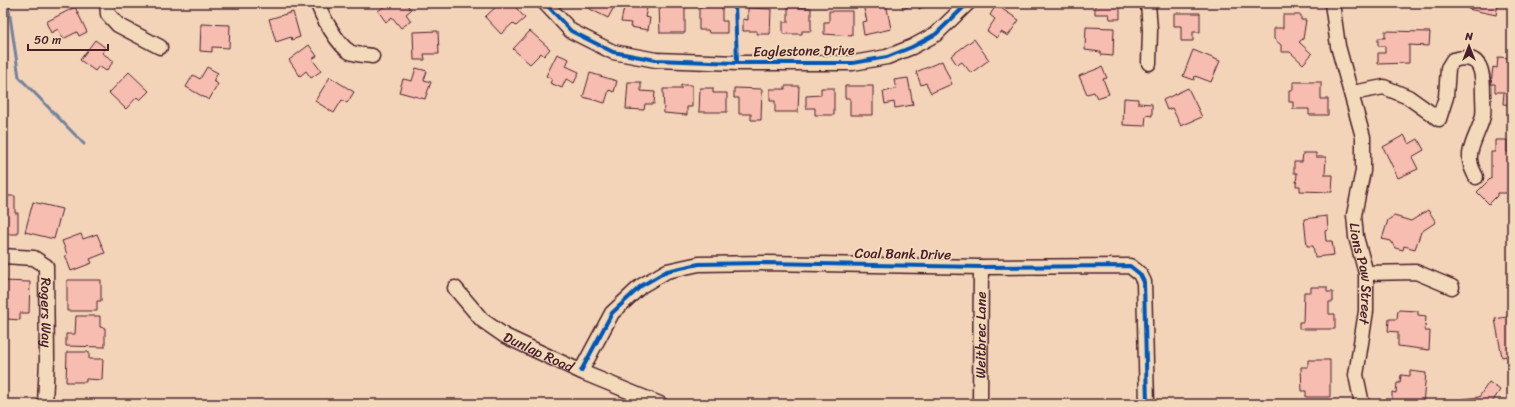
<svg xmlns="http://www.w3.org/2000/svg" width="1515" height="407" font-family="Sriracha,sans-serif">
	<style>
		.lines { fill: none; stroke-linecap: round; stroke-linejoin: round }
		.stream { stroke: #73819e; stroke-width: 3 }
		.building { fill: #f7bdb1; stroke: #4a1f2b }
		.minor-casing { stroke: #4a1f2b; stroke-width: 17 }
		.minor { stroke: #f2daba; stroke-width: 14 }
		.cycleway-casing { stroke: #f2daba; stroke-width: 6 }
		.cycleway { stroke: #0057b8; stroke-width: 4 }
		.labels { text-anchor: middle; dominant-baseline: central; stroke-width: 3.5; stroke-linejoin: round; paint-order: stroke }
		.street-label { font-size: 14px; fill: #4a1f2b; stroke: #f2daba }
	</style>
	<rect width="100%" height="100%" fill="#f3d4b8"/>
	<filter id="ink" filterUnits="userSpaceOnUse"><feTurbulence type="fractalNoise" baseFrequency=".025" numOctaves="2"/><feDisplacementMap in="SourceGraphic" scale="8" xChannelSelector="R" yChannelSelector="G"/><feConvolveMatrix kernelMatrix="1 2 1 2 8 2 1 2 1" color-interpolation-filters="sRGB"/></filter>
	<g filter="url(#ink)">
		<g class="lines">
			<path class="stream" d="M8,3L19,77L84,144"/>
		</g>
		<path class="building" d="M389,3H406L411,10L406,14L411,21L401,28L392,17L386,22L378,11Z
			M500,3H512L525,18L516,26L513,23L501,34L485,17Z
			M585,3H611L610,5L614,7L608,18L584,6Z
			M625,3H648L645,17L650,18L648,30L630,27L631,23L621,22Z
			M876,3H886L891,29L864,35L862,22L867,21L863,5Z
			M901,3H930V4L919,9L917,3L903,9Z
			M1095,3H1120V19H1110L1109,14H1095Z
			M1469,3L1498,4L1496,15L1468,9Z
			M659,4H685V33H660Z
			M996,5L1019,20L1008,36L1001,32L997,38L987,31L995,19L990,15Z
			M722,6V21H727V33H709L708,30H699V7Z
			M75,7L87,32L79,36L77,32L63,39L58,29L51,33L46,22Z
			M788,7L811,8V31H802V34H783V22H788Z
			M748,8L771,9L770,34H757V31H743V19L748,20Z
			M829,11H852V36L824,34V22H829Z
			M293,12L300,37L292,40L291,37L276,42L269,19Z
			M1174,13H1200V32H1193V41H1181V26H1174Z
			M1283,15H1301V20H1306L1303,39L1299,42L1312,54L1303,64L1290,52H1281V45L1274,39V28H1283Z
			M201,24L230,25L229,48L212,47V52L200,51Z
			M1086,27L1114,28L1113,56L1101,55V52L1085,50Z
			M438,31L439,54H424L425,60H414L413,32Z
			M530,31L550,49L544,56L541,53L530,64L513,49Z
			M1385,31L1430,32L1429,46L1409,45V63L1378,64V53H1385V46H1378V38H1385Z
			M974,39L989,60L971,73L962,62L957,65L951,56Z
			M95,40L106,48L102,53L114,61L106,71L99,66L95,71L80,60Z
			M309,45L317,56L312,59L321,71L311,78L306,71L300,76L289,60Z
			M1193,50L1220,61L1211,82L1195,76L1194,80L1183,76Z
			M557,54L569,59L566,66L579,72L574,83L566,79L562,88L550,83L552,79L546,76Z
			M1498,57L1512,58V105L1503,104L1504,92H1495V84H1491L1493,67L1497,68Z
			M942,61L952,84L931,93L926,83L921,85L916,72Z
			M207,67L218,73L213,81L218,84L209,100L186,87L193,75L200,79Z
			M1102,67L1107,78L1103,79L1109,94L1097,98L1094,92L1087,94L1079,76Z
			M416,68L427,71L424,80L431,82L425,99L399,92L403,79L412,81Z
			M129,72L149,91L140,100L137,97L126,109L109,93Z
			M590,73L617,81L614,92L609,90L605,103L583,97Z
			M330,77L354,92L347,103L342,100L334,113L315,101Z
			M908,78L913,105L895,108L894,102L885,104L883,92L896,89L894,80Z
			M628,82H641V91L655,92L654,104H645L644,110L626,109Z
			M1293,82H1321V99H1328V115H1309V109H1293V102H1289V90H1293Z
			M681,85H692V107H687V115L664,113L663,89H681Z
			M785,86H799L798,112H775V101H770V89H785Z
			M845,86H873V115H850V98H845Z
			M700,88H713V93H727V112H699Z
			M734,88L762,89L761,120H751V114H739V98H734Z
			M821,88H834V115H815V108H806V96L821,95Z
			M1188,88L1202,117L1181,126L1172,108L1167,110L1163,100Z
			M1124,98L1138,99V103L1152,104V116L1146,115L1145,126L1123,125Z
			M1404,135L1409,144L1418,139L1424,150L1412,157L1418,169L1398,178L1383,147Z
			M1495,140H1507V152H1511L1512,187L1506,193H1497V196L1489,204L1477,192L1491,178V152H1495Z
			M1303,153H1316V157H1326L1325,175H1333L1332,192L1300,191V186H1296L1297,173H1294V162H1302Z
			M3,196H15V213H18V234H3Z
			M33,202L62,209L54,239L25,232Z
			M1428,210L1436,222L1421,232L1415,249L1404,246L1403,250L1395,248L1391,241L1382,239L1388,220L1394,216L1411,221Z
			M1327,216L1328,230L1325,231L1326,241H1332L1334,255L1315,257L1313,246H1307L1304,219Z
			M81,234L83,239L97,234L105,253L90,259L92,263L71,271L65,255L67,254L62,241Z
			M67,280H101V301H97V311H67Z
			M3,281L30,282L29,313H20V320L7,319V313H3Z
			M1311,287H1327V292H1333V302H1329V314H1335V329H1299V322H1303L1304,292H1311Z
			M1398,310L1418,311V315L1426,316L1425,331H1430L1429,350L1398,346V332L1388,331L1389,319H1397Z
			M76,316H100V327L105,328V347L66,346V334H75Z
			M1512,316V361L1508,362L1507,356L1502,357L1495,319Z
			M67,352H89V359H103L102,380L86,379V382H66Z
			M1308,360H1330V397H1306V391H1302L1301,367H1308Z
			M1410,371L1426,373L1423,404L1392,402V392L1396,393L1397,383H1400L1401,375L1410,376Z
			M1489,382L1500,390L1491,404H1464L1463,399L1479,397Z"/>
		<g class="lines">
			<g class="minor-casing">
				<g id="minor">
					<path d="M107,3L108,14L118,25L160,47"/>
					<path d="M318,3C321,16 339,46 350,52C356,55 366,55 372,56"/>
					<path d="M545,3L571,31L613,52L656,60L737,63H853L887,57L912,47L936,34L968,3"/>
					<path d="M1148,3L1150,30L1149,63"/>
					<path id="s1" d="M1332,3L1338,46L1363,137V171L1354,215L1356,237L1366,273V311L1356,375L1362,404"/>
					<path d="M1352,93L1384,87L1408,97L1439,119L1446,97L1448,68L1453,60C1482,52 1483,72 1483,94C1483,101 1484,109 1483,116C1480,129 1472,141 1470,154C1469,163 1472,169 1476,177"/>
					<path id="s2" d="M3,256L34,258L46,266L47,360L45,404"/>
					<path d="M1366,273L1416,272L1452,287"/>
					<path id="s3" d="M455,288L482,320L505,336L584,373L660,404"/>
					<path d="M581,371L612,313L641,286L667,271L699,264L766,263L981,267L1130,266L1140,274L1144,282L1147,404"/>
					<path id="s4" d="M980,404L981,267"/>
				</g>
			</g>
			<use href="#minor" class="minor"/>
			<g class="cycleway-casing">
				<path id="cycleway" d="M545,3L571,31L613,52L656,60L737,63H853L887,57L912,47L936,34L968,3
					M735,3L737,63
					M581,371L612,313L641,286L667,271L699,264L766,263L981,267L1130,266L1140,274L1144,282L1147,404"/>
			</g>
			<use href="#cycleway" class="cycleway"/>
		</g>
	</g>
	<g class="labels">
		<g class="street-label">
			<text transform="translate(804 51) rotate(-1)">Eaglestone Drive</text>
			<text transform="translate(903 254) rotate(1)">Coal Bank Drive</text>
			<text stroke="none"><textPath href="#s1" startOffset="276">Lions Paw Street</textPath></text>
			<text stroke="none"><textPath href="#s2" startOffset="92">Rogers Way</textPath></text>
			<text stroke="none"><textPath href="#s4" startOffset="69">Weitbrec Lane</textPath></text>
			<text stroke="none"><textPath href="#s3" startOffset="107">Dunlap Road</textPath></text>
		</g>
	</g>
	<rect width="1515" height="407" fill="none" stroke="#f2daba" stroke-width="16"/>
	<rect x="8" y="8" width="1499" height="391" fill="none" stroke="#4a1f2b" stroke-width="1.5" filter="url(#ink)"/>
	<g transform="translate(1469 46)" stroke="#f2daba" stroke-width="3" paint-order="stroke">
	<path d="M0-3L7 15L0 10L-7 15Z" fill="#4a1f2b"/>
	<text y="-6" font-size="11" font-weight="bold" text-anchor="middle" fill="#4a1f2b">N</text>
	</g>
	<path d="M28 44v6h80v-6" fill="none" stroke="#4a1f2b" stroke-width="2"/>
	<text x="34" y="44" font-size="12" fill="#4a1f2b" stroke="#f2daba" stroke-width="3" paint-order="stroke">50 m</text>
</svg>
